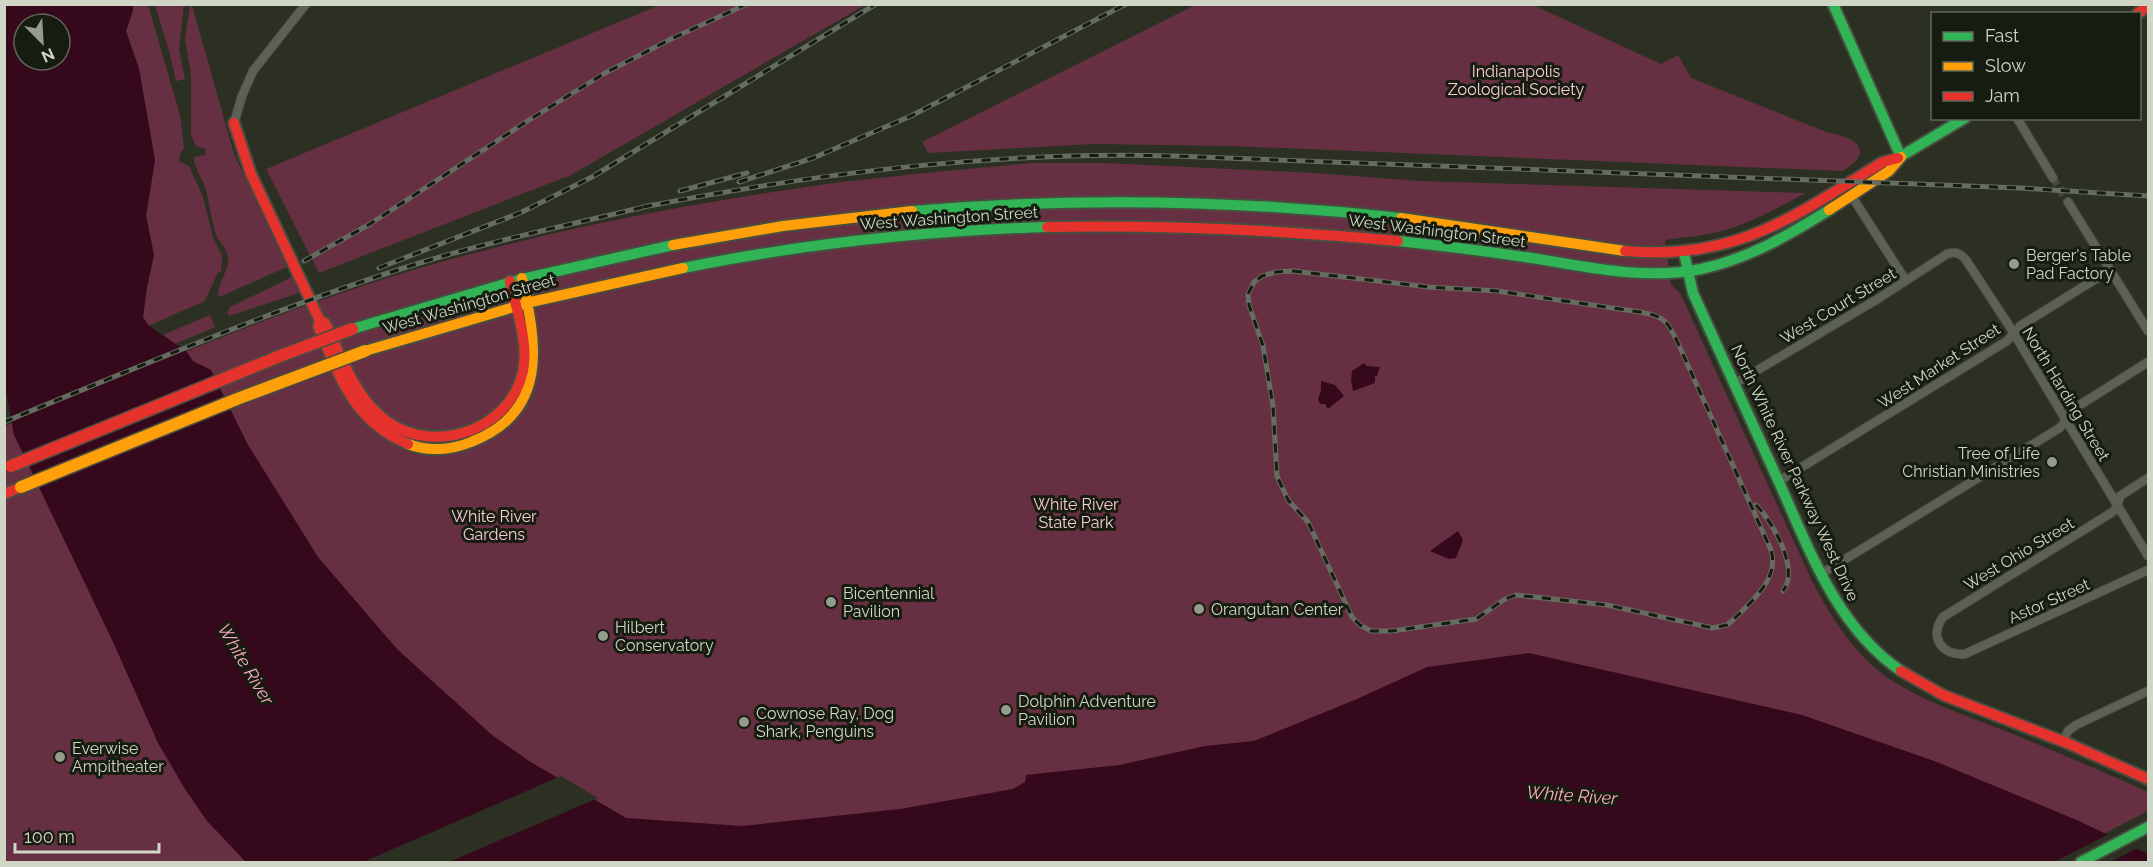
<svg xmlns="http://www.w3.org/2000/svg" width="2153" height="867" font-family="Raleway,sans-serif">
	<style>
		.green { fill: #673042 }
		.water { fill: #35081b; fill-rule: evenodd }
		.pier { fill: #2b3023 }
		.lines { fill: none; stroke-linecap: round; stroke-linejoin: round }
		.street-tunnel { stroke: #44493b; stroke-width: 8; stroke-dasharray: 8 4; stroke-linecap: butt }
		.street-casing { stroke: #484c41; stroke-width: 10 }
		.fast-casing { stroke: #484c41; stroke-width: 14 }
		.slow-casing { stroke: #484c41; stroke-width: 14 }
		.jam-casing { stroke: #484c41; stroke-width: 14 }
		.street { stroke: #5c6056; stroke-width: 8 }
		.fast { stroke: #30b455; stroke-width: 10 }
		.slow { stroke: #ff9f0a; stroke-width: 10 }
		.jam { stroke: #e5322d; stroke-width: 10 }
		.rail-casing { stroke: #676c62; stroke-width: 5 }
		.rail { stroke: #171c10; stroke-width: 3; stroke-dasharray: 9; stroke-linecap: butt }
		.slow-bridge-casing { stroke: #484c41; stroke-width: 15; stroke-linecap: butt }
		.jam-bridge-casing { stroke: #484c41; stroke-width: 15; stroke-linecap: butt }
		.slow-bridge { stroke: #ff9f0a; stroke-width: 12 }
		.jam-bridge { stroke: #e5322d; stroke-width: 12 }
		.poi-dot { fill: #969c8d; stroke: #171c10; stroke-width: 2 }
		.labels { text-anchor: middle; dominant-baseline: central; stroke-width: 6; stroke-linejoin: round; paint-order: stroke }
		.park-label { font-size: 16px; fill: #f9ccd8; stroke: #171c10 }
		.street-label { font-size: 16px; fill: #cfd6c6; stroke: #171c10 }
		.poi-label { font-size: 16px; fill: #cfd6c6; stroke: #171c10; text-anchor: start }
		.water-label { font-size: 18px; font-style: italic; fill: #fda8c2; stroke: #171c10 }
	</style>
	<rect width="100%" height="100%" fill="#2b3023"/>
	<path class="green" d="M662,4L865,5L571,175L319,273L266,169Z
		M133,5H148L180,115L184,148L180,154L179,161L189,166L203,197L213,237L222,256L221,272H218L205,301L148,326L143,317L147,287L154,255L146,216L155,160L139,69L126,31L133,10Z
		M155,5H184L179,50L185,79L176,81L169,51Z
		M190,5H192L234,154L287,267L219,297C215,283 233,269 227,253C225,247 220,242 217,237C211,221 210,203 205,187C201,176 194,168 194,157L205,155L206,149L196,146L191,135V75L185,39Z
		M1533,5L1661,64L1678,55L1691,78L1829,133C1857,137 1875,152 1843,171L1232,146L1093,144L928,153L922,142L1195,5Z
		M1032,163H1105L1315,173L1419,181L1806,193C1780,206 1753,222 1725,230C1705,236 1685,237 1665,240L1671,285L1680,293L1812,581C1831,617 1854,654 1888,678C1922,701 1962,714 2000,729C2050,749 2099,770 2148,792V811L2049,862H5V426C138,371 271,313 410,271C538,233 680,205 813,186C886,176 959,170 1032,163Z
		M292,277L299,293L229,316L227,313L230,307Z
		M210,315L215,327L175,344L163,335Z"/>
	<path class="water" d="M4,5H133V10L126,31L139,69L155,160L146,216L154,255L147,287L143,317L148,325L187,352L193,361L211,370L248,445L318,557L397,649L492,735L529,761L626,818L742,826L900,809L1013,789L1025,782L1026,775L1119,765L1205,746L1254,741L1357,699L1427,667L1529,653L1802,715L1937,762L2079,821L2148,854V862H1570L1551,861L1515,862H246L207,821L185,789L158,743L113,642L14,435L4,380ZM24,24H60V60H24Z
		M1364,363L1367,366L1380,367L1377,376H1375V383L1353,391L1351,380L1352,371Z
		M1321,381L1335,385L1344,396L1328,409L1325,404H1320L1318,399L1321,390Z
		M1458,531L1463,540L1456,558L1449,559L1430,551Z"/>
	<path class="pier" d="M561,776L598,798L449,862H363Z
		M2111,833L2140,847L2110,862H2054Z"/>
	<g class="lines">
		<path class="street-tunnel" d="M2053,178L2068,202"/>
		<g class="street-casing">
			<path id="street" d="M2017,118L2053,178
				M234,123L242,96L253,71L306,4
				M1851,195L1906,281
				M2068,202L2148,331
				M1734,384L1876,300L1947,254C1955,251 1960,253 1966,260L2008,324L2148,556
				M2148,478L2120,496L2116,509L2111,513L1943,617C1929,636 1941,656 1965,654L2148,570
				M1779,481L2007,341L2020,326L2110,270
				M1821,574L2058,429C2066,424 2066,416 2072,410L2148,362
				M2063,741L2068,731L2076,725L2148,691"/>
		</g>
		<g class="fast-casing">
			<path id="fast" d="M1833,4L1901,157
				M1898,158L1965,118
				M912,211C1075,197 1239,200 1401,218
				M1398,241C1445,246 1492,252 1538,259C1592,268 1647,280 1701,269C1748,259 1789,235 1829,210
				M1684,253L1693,293C1720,352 1746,410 1773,469C1806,540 1833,625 1901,671
				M683,268C802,244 925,231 1047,227
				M352,329L522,279L673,245
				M2081,862L2148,827"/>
		</g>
		<g class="slow-casing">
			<path id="slow" d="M1829,210L1889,171L1901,157
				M1401,218L1625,251
				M673,245L783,226L912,211
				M365,351L531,302L683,268
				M408,444C428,452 452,450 471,442C549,412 537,344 522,278"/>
		</g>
		<g class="jam-casing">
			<path id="jam" d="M2137,14L2148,6
				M234,123L251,174L320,321L318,326C340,377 353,421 408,444
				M1047,227C1164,225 1281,230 1398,241
				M1625,251C1736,261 1793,217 1883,162L1898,158
				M320,321L325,323C340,353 352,390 378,414C424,458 509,435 523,371C529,342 516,309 510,281
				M4,494L21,487
				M1901,671L1943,695L2067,743L2148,779"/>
		</g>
		<use href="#street" class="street"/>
		<use href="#fast" class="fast"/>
		<use href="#slow" class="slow"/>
		<use href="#jam" class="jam"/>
		<g class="rail-casing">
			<path id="rail" d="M739,182L813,158L911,116L1126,4
				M680,191L747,173
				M643,207C818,173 995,151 1174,156L2020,188L2148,196
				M304,261L370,224L526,122L605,73L673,38L747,4
				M379,268L522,212L592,177L876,4
				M1293,271L1429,287L1497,291L1640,312C1663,316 1667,320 1677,341L1771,550C1780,578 1752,601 1733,620L1727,625L1713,628L1607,605L1516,595L1505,599L1476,619L1392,631H1371L1360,625L1352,617L1308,522L1288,500L1277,476L1273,406L1263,346L1249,305L1248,294L1254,282L1262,276L1276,272Z
				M4,422C143,365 280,306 423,262C498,239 575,224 652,205
				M1756,505C1773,522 1800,569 1783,591"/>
		</g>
		<use href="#rail" class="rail"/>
		<g class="slow-bridge-casing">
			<path id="slow-bridge" d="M21,487L237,399L365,351"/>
		</g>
		<g class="jam-bridge-casing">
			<path id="jam-bridge" d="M11,466L280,356L352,329"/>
		</g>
		<use href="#slow-bridge" class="slow-bridge"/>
		<use href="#jam-bridge" class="jam-bridge"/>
	</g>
	<g class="poi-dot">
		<circle cx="2014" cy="264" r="6"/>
		<circle cx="2052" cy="462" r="6"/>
		<circle cx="831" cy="602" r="6"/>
		<circle cx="1199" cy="609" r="6"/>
		<circle cx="603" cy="636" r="6"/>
		<circle cx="1006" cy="710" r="6"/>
		<circle cx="744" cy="722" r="6"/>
		<circle cx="60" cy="757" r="6"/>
	</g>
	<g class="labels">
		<g class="park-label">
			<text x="1516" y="71">Indianapolis<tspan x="1516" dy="18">Zoological Society</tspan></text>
			<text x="1076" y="504">White River<tspan x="1076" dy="18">State Park</tspan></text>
			<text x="494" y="516">White River<tspan x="494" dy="18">Gardens</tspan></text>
		</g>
		<g class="street-label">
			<text transform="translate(949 218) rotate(-4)">West Washington Street</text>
			<text transform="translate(1437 231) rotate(7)">West Washington Street</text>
			<text transform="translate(469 304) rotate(-16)">West Washington Street</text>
			<text transform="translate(1838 306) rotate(-31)">West Court Street</text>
			<text transform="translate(1939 366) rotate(-33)">West Market Street</text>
			<text transform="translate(2066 394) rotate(59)">North Harding Street</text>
			<text transform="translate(1795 473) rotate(65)">North White River Parkway West Drive</text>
			<text transform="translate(2019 554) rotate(-31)">West Ohio Street</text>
			<text transform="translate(2049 601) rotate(-24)">Astor Street</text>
		</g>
		<g class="poi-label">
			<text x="2026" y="255">Berger's Table<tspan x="2026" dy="18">Pad Factory</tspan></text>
			<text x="2040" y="453" text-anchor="end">Tree of Life<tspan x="2040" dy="18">Christian Ministries</tspan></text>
			<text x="843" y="593">Bicentennial<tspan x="843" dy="18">Pavilion</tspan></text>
			<text x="1211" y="609">Orangutan Center</text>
			<text x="615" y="627">Hilbert<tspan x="615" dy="18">Conservatory</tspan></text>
			<text x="1018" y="701">Dolphin Adventure<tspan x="1018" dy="18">Pavilion</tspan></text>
			<text x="756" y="713">Cownose Ray, Dog<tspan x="756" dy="18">Shark, Penguins</tspan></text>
			<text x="72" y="748">Everwise<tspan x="72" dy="18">Ampitheater</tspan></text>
		</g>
		<g class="water-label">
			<text transform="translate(246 664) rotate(59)">White River</text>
			<text transform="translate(1572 795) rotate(4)">White River</text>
		</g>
	</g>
	<rect width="2153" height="867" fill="none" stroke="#cfd6c6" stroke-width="12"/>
	<rect x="1931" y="12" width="210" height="108" fill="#171c10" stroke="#616659" stroke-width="1.5"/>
	<rect x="1943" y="32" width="30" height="9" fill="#30b455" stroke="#616659" stroke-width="1.5"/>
	<text x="1985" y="42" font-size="18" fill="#cfd6c6">Fast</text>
	<rect x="1943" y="62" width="30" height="9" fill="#ff9f0a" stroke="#616659" stroke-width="1.5"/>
	<text x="1985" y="72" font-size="18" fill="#cfd6c6">Slow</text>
	<rect x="1943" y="92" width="30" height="9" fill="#e5322d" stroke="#616659" stroke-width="1.5"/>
	<text x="1985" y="102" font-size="18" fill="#cfd6c6">Jam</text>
	<g transform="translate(42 42) rotate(156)"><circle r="28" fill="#171c10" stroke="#616659" stroke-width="1.5"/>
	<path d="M0-4.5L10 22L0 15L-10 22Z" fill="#969c8d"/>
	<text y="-9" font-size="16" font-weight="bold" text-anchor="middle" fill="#cfd6c6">N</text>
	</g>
	<path d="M15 843v9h144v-9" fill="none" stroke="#cfd6c6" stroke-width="3"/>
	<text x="24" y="843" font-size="18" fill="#cfd6c6" stroke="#171c10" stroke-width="4.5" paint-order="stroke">100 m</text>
</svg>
